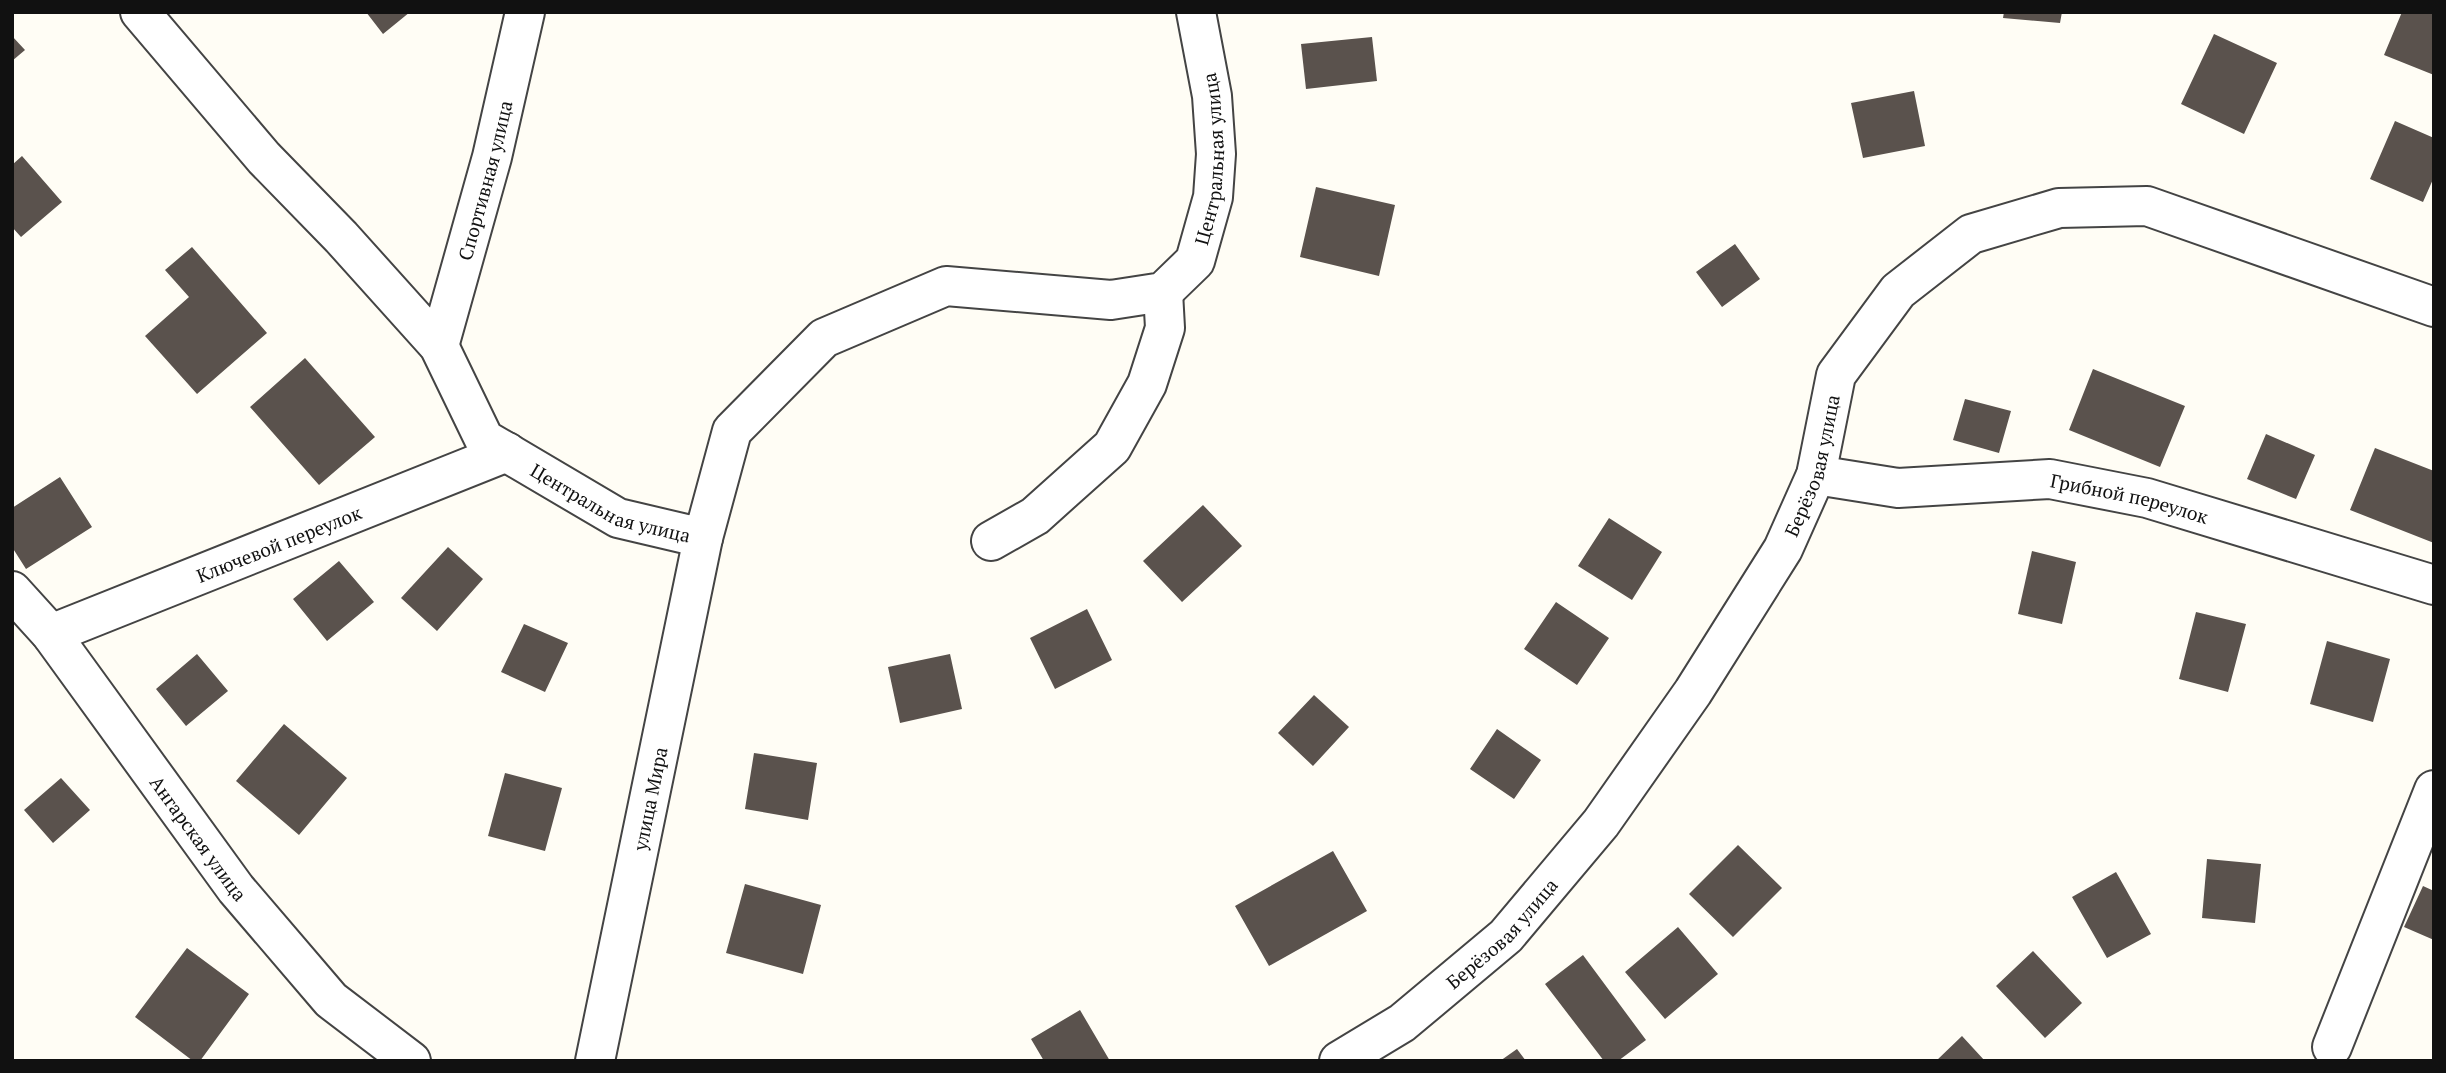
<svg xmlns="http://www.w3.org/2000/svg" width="2446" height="1073" font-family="'PT Serif',serif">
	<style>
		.building { fill: #5a524d }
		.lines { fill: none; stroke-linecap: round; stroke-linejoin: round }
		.minor-casing { stroke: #444; stroke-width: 42 }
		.minor { stroke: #fff; stroke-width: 38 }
		.labels { text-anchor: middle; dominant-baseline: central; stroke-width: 7; stroke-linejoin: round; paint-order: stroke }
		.street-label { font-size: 19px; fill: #111; stroke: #fff }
	</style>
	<rect width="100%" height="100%" fill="#fffdf5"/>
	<path class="building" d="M366,12H410L383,34Z
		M2004,12H2062L2060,23L2003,18Z
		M2402,12H2434V75L2384,55Z
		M2214,34L2277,63L2244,134L2181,104Z
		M12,36L25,50L12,61Z
		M1372,37L1377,81L1306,89L1301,44Z
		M1914,91L1925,146L1863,158L1851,103Z
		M2395,121L2434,138V177L2423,202L2370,179Z
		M22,156L62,202L21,237L12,227V165Z
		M1316,187L1395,205L1379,276L1300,257Z
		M1735,244L1760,279L1722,307L1696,272Z
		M192,247L267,333L197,394L145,336L189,297L165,270Z
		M305,358L375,437L319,485L250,407Z
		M2093,369L2185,406L2160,467L2069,430Z
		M1965,399L2011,411L1999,453L1953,440Z
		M2266,434L2315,455L2296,499L2247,479Z
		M2375,448L2434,471V543L2350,510Z
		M60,477L92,527L26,569L12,547V508Z
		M1203,505L1242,546L1182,602L1143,561Z
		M1609,518L1662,552L1632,600L1578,566Z
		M448,547L483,579L437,631L401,598Z
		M2032,551L2076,562L2062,624L2018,614Z
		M339,561L374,602L327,641L293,599Z
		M1556,602L1609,638L1577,685L1524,649Z
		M1087,609L1112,660L1055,689L1030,638Z
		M2196,612L2246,624L2228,692L2179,679Z
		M524,624L568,643L545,692L501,672Z
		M2327,641L2390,659L2373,722L2310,704Z
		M197,654L228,691L186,726L156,689Z
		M950,654L962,709L900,723L888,667Z
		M1314,695L1349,727L1313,766L1278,733Z
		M284,724L347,778L299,835L236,781Z
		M1497,729L1541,760L1514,799L1470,769Z
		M754,753L817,763L808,820L745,809Z
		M505,773L562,788L545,851L488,836Z
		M61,778L90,810L53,843L24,810Z
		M1738,845L1782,888L1733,937L1689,894Z
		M1333,851L1367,911L1269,966L1235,906Z
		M2207,859L2261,864L2255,923L2202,918Z
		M2116,872L2151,934L2107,958L2072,897Z
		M745,884L821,905L803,974L726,953Z
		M2423,886L2434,891V940L2404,927Z
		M1678,927L1718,974L1665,1019L1625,972Z
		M187,948L249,994L200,1061H193L135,1017Z
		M2033,951L2082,1003L2045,1038L1996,986Z
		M1583,955L1646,1040L1618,1061H1604L1545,984Z
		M1080,1010L1110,1061H1044L1031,1039Z
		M1962,1036L1985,1061H1936Z
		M1517,1049L1526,1061H1500Z"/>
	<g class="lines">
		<g class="minor-casing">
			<g id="minor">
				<path id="s1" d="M140,12L264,158L341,237L439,346L484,439L618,518L703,538L732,431L824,338L946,286L1111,300L1163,292L1195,261L1213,197L1216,154L1212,96L1196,12"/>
				<path id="s2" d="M439,346L492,157L525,12"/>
				<path id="s3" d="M1816,475L1898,488L2050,479L2147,498L2434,585"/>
				<path d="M991,541L1035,516L1112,447L1147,384L1165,328L1163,292"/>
				<path id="s4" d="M12,591L51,634L236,889L331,1000L411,1061"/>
				<path id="s5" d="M51,634L507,452"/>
				<path d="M2332,1047L2434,790"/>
				<path id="s6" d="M595,1061L703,538"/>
				<path id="s7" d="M1339,1061L1402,1023L1506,936L1601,823L1693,692L1783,549L1816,475L1836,375L1898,291L1971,234L2059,208L2147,206L2434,307"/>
			</g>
		</g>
		<use href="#minor" class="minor"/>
	</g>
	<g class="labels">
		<g class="street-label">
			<text stroke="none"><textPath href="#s1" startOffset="1536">Центральная улица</textPath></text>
			<text stroke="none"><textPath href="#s2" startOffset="172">Спортивная улица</textPath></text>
			<text stroke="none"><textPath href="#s7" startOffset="775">Берёзовая улица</textPath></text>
			<text stroke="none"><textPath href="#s3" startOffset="317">Грибной переулок</textPath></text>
			<text stroke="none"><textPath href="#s1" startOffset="695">Центральная улица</textPath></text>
			<text stroke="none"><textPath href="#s5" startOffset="245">Ключевой переулок</textPath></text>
			<text stroke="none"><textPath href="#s6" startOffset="268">улица Мира</textPath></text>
			<text stroke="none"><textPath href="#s4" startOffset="310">Ангарская улица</textPath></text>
			<text stroke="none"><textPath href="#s7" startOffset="208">Берёзовая улица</textPath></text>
		</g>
	</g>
	<rect width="2446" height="1073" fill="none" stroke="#111111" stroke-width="28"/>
</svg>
